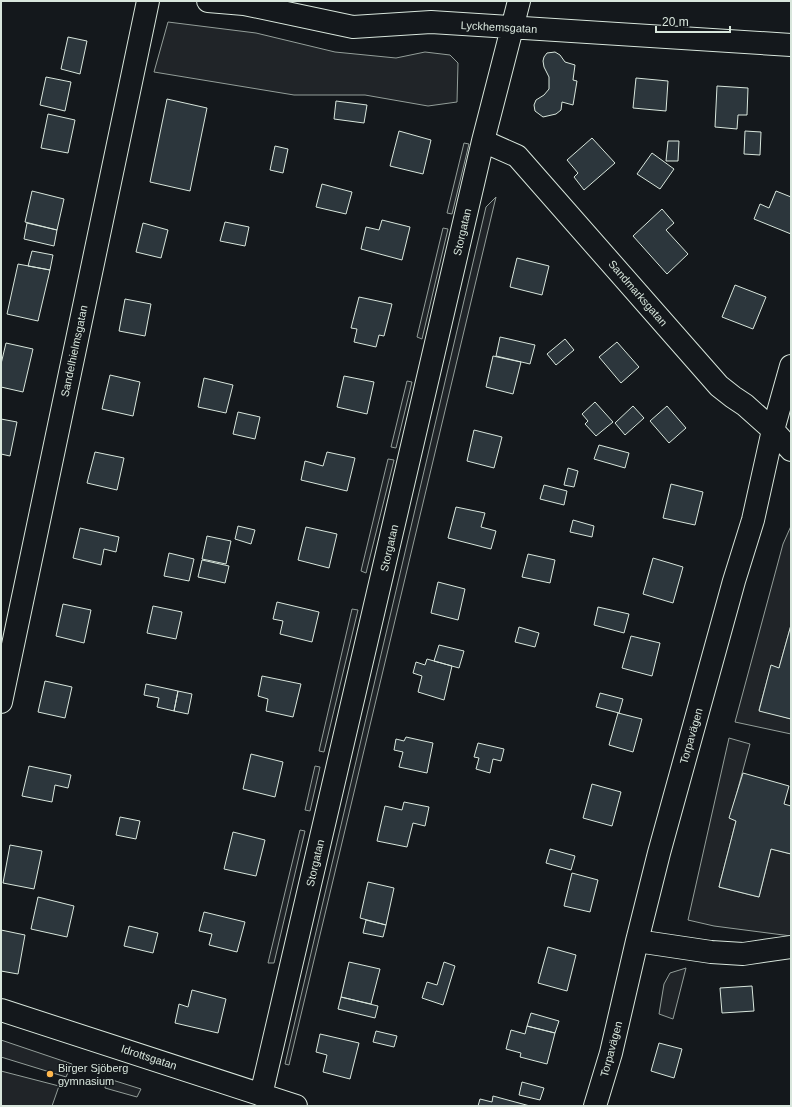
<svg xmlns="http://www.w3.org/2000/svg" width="792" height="1107" font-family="Arial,sans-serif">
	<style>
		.green { fill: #202428; stroke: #939e99 }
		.building { fill: #2c363c; stroke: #d8e6dc }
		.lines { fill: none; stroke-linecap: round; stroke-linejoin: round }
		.street-casing { stroke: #d8e6dc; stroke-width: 24 }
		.street { stroke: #14181c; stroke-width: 22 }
		.poi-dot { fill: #ffb74d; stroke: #14181c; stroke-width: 1.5 }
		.labels { text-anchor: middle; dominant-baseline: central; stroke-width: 3; stroke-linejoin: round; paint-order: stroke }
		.street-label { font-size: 11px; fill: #d8e6dc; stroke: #14181c }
		.poi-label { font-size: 11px; fill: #d8e6dc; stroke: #14181c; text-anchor: start }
	</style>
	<rect width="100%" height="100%" fill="#14181c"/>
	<path class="green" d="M168,22L256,33L335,52L396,58L425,52L450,55L458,63L457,102L428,106L365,95H294L154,72Z
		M464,143L469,144L452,214L447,213Z
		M496,197L289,1065L285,1064L486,207Z
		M443,228L448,229L422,339L417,337Z
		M407,381L412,382L396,448L391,447Z
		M388,459L394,460L366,573L361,571Z
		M791,526V625L779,668L771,666L759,710L791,719V734L735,722L783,544Z
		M352,609L358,610L324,752L319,751Z
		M729,738L750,744L730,818L736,821L719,887L759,897L771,849L791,854V936L714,926L688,920Z
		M315,766L320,767L310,811L305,810Z
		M300,830L305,831L274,963H268Z
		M686,968L673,1019L659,1014L664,984L670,973Z
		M1,1040L72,1064L66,1077L1,1057Z
		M1,1071L59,1086L52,1106H1Z
		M106,1078L141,1089L137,1097L105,1088Z"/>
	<path class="building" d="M68,37L87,41L80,74L61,69Z
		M555,52L560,55L565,62L575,65L573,80L577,81L573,105L562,102L561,110L556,114L543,117L535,111L534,105L536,100L544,95L549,89V77L544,67L543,61L544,57L547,53Z
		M46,77L71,82L65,111L40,105Z
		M636,78L668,81L666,111L633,108Z
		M717,86L748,88L747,115H738L737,129L715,127Z
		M167,99L207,108L190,191L150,182Z
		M336,101L367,105L364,123L334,119Z
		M48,114L75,120L68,153L41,148Z
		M399,131L431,140L423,174L390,166Z
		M745,131L761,132L760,155L744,154Z
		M592,138L615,163L584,190L574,177L578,173L567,160Z
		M668,141H679L678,161H666Z
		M275,146L288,149L283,173L270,170Z
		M652,153L674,169L660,189L637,174Z
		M322,184L352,192L346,214L316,207Z
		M32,191L64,199L57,230L25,222Z
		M776,191L791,197V234L754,219L760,204L769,208Z
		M662,209L674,223L666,230L688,254L667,274L633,236Z
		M382,220L410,227L402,260L361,249L366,227L379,230Z
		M225,222L249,227L245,246L220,241Z
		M27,223L57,230L54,246L24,239Z
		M143,223L168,230L161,258L136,252Z
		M32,251L53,255L50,270L28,266Z
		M517,258L549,266L542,295L510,287Z
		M18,264L50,270L38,321L7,314Z
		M735,285L766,297L753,329L722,317Z
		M359,297L392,304L384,336L379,335L376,347L354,342L357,329L351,328Z
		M125,299L151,304L145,336L119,331Z
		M500,337L535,345L530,364L496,356Z
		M565,339L574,350L556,365L547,354Z
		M617,342L639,367L621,383L599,357Z
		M6,343L33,349L23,392L1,387V364Z
		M493,356L521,362L513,394L486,387Z
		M110,375L140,382L133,416L102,409Z
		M344,376L374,382L367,414L337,407Z
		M204,378L233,385L226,413L198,407Z
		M595,402L613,422L596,436L585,424L588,421L582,414Z
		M633,406L644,418L625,435L615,423Z
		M667,406L686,428L669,443L650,421Z
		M238,412L260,417L255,439L233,434Z
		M1,419L17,422L10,456L1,454Z
		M474,430L502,437L494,468L467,461Z
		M599,445L629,453L625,468L594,459Z
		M95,452L124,458L117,490L87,483Z
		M327,452L355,458L347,491L301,480L305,461L323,466Z
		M568,468L578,471L574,487L564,485Z
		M671,484L703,492L695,525L663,518Z
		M544,485L567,491L564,505L540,499Z
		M456,507L485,513L481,527L496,531L491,549L448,538Z
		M573,520L594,526L592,537L570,532Z
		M238,526L255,530L251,544L235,539Z
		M306,527L337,534L329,568L298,560Z
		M80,528L119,537L116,552L104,549L101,565L73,558Z
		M207,536L231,541L226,564L202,559Z
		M169,553L194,559L189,581L164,576Z
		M528,554L555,560L550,583L522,577Z
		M653,558L683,567L673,603L643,594Z
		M202,560L229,566L225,583L198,577Z
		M438,582L465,589L458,620L431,613Z
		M277,602L319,612L312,642L280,634L283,621L273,619Z
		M63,604L91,610L84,643L56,636Z
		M153,606L182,612L176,639L147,633Z
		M598,607L629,614L624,633L594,625Z
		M791,625V719L759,711L771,665L779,668Z
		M519,627L539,633L535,647L515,642Z
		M631,636L660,643L652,676L622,668Z
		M439,645L464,651L459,668L434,661Z
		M427,659L452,666L444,700L418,692L422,676L413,673L416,662L425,665Z
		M262,676L301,684L293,717L266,711L268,699L258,696Z
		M45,681L72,687L65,718L38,712Z
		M146,684L178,691L174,711L157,707L159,698L144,695Z
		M178,691L192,694L188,714L174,711Z
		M600,693L623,699L619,713L596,707Z
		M618,713L642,719L633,752L609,745Z
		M406,737L433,743L427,773L399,767L403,752L394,750L396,739L404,741Z
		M478,743L504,749L501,761L493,759L490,773L476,769L479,758L474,757Z
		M251,754L283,762L275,797L243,789Z
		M29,766L71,775L68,788L55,785L52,802L22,796Z
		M743,773L789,786L784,804L791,806V854L771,849L759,897L719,887L736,821L729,818Z
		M592,784L621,792L612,826L583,818Z
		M404,802L429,807L425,826L413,823L407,847L377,841L385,806L402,810Z
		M120,817L140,821L136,839L116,835Z
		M233,832L265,840L256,876L224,869Z
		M10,845L42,851L34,889L3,883Z
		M550,849L575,856L571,870L546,863Z
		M572,873L598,880L590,912L564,906Z
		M368,882L394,888L386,925L360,918Z
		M38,897L74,906L67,937L31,929Z
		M204,912L245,922L237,952L209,945L212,934L199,931Z
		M366,920L386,925L383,937L363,933Z
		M129,926L158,933L153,953L124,946Z
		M1,930L25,935L18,974L1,971Z
		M548,947L576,955L567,991L538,983Z
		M349,962L380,969L371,1004L341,997Z
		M444,962L455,966L443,1005L422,998L427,982L437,985Z
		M752,986L754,1011L722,1013L720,988Z
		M192,990L226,999L218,1033L175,1023L179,1004L188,1007Z
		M341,997L378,1006L375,1018L338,1009Z
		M531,1013L559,1021L555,1033L527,1026Z
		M527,1026L555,1033L547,1064L520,1057L521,1053L506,1049L511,1030L525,1034Z
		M376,1031L397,1036L394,1047L373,1042Z
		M320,1034L359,1043L350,1079L323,1072L327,1055L316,1052Z
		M659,1043L682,1049L674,1078L651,1071Z
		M522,1082L544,1088L540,1100L519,1095Z
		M493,1096L530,1106H478L480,1099L492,1102Z"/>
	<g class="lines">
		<g class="street-casing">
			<path id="street" d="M208,1L244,4L353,27L431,22L791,45
				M483,141L517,156L719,386L733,397L745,405L773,430L791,450
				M1,702L148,1
				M637,941L711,952L743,954L791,947
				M1,1010L296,1106
				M261,1095L483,141L519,1
				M595,1106L611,1053L637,941L659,853L734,581L753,520L773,430L791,366"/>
		</g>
		<use href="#street" class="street"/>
	</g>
	<circle class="poi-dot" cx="50" cy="1074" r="4"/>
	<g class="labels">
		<g class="street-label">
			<text transform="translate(499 27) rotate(3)">Lyckhemsgatan</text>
			<text transform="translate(462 232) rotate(-77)">Storgatan</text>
			<text transform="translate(638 293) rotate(49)">Sandmarksgatan</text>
			<text transform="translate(74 351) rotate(-78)">Sandelhielmsgatan</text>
			<text transform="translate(389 548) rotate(-77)">Storgatan</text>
			<text transform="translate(691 736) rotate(-74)">Torpavägen</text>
			<text transform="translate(315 863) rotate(-77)">Storgatan</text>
			<text transform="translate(611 1049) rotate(-75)">Torpavägen</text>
			<text transform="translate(149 1057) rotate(18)">Idrottsgatan</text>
		</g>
		<g class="poi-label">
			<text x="58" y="1068">Birger Sjöberg<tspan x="58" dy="13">gymnasium</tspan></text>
		</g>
	</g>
	<rect width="792" height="1107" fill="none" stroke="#d8e6dc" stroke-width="4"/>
	<path d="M656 26v6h74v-6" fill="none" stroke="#d8e6dc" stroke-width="2"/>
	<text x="662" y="26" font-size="12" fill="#d8e6dc" stroke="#14181c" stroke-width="3" paint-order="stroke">20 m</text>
</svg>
